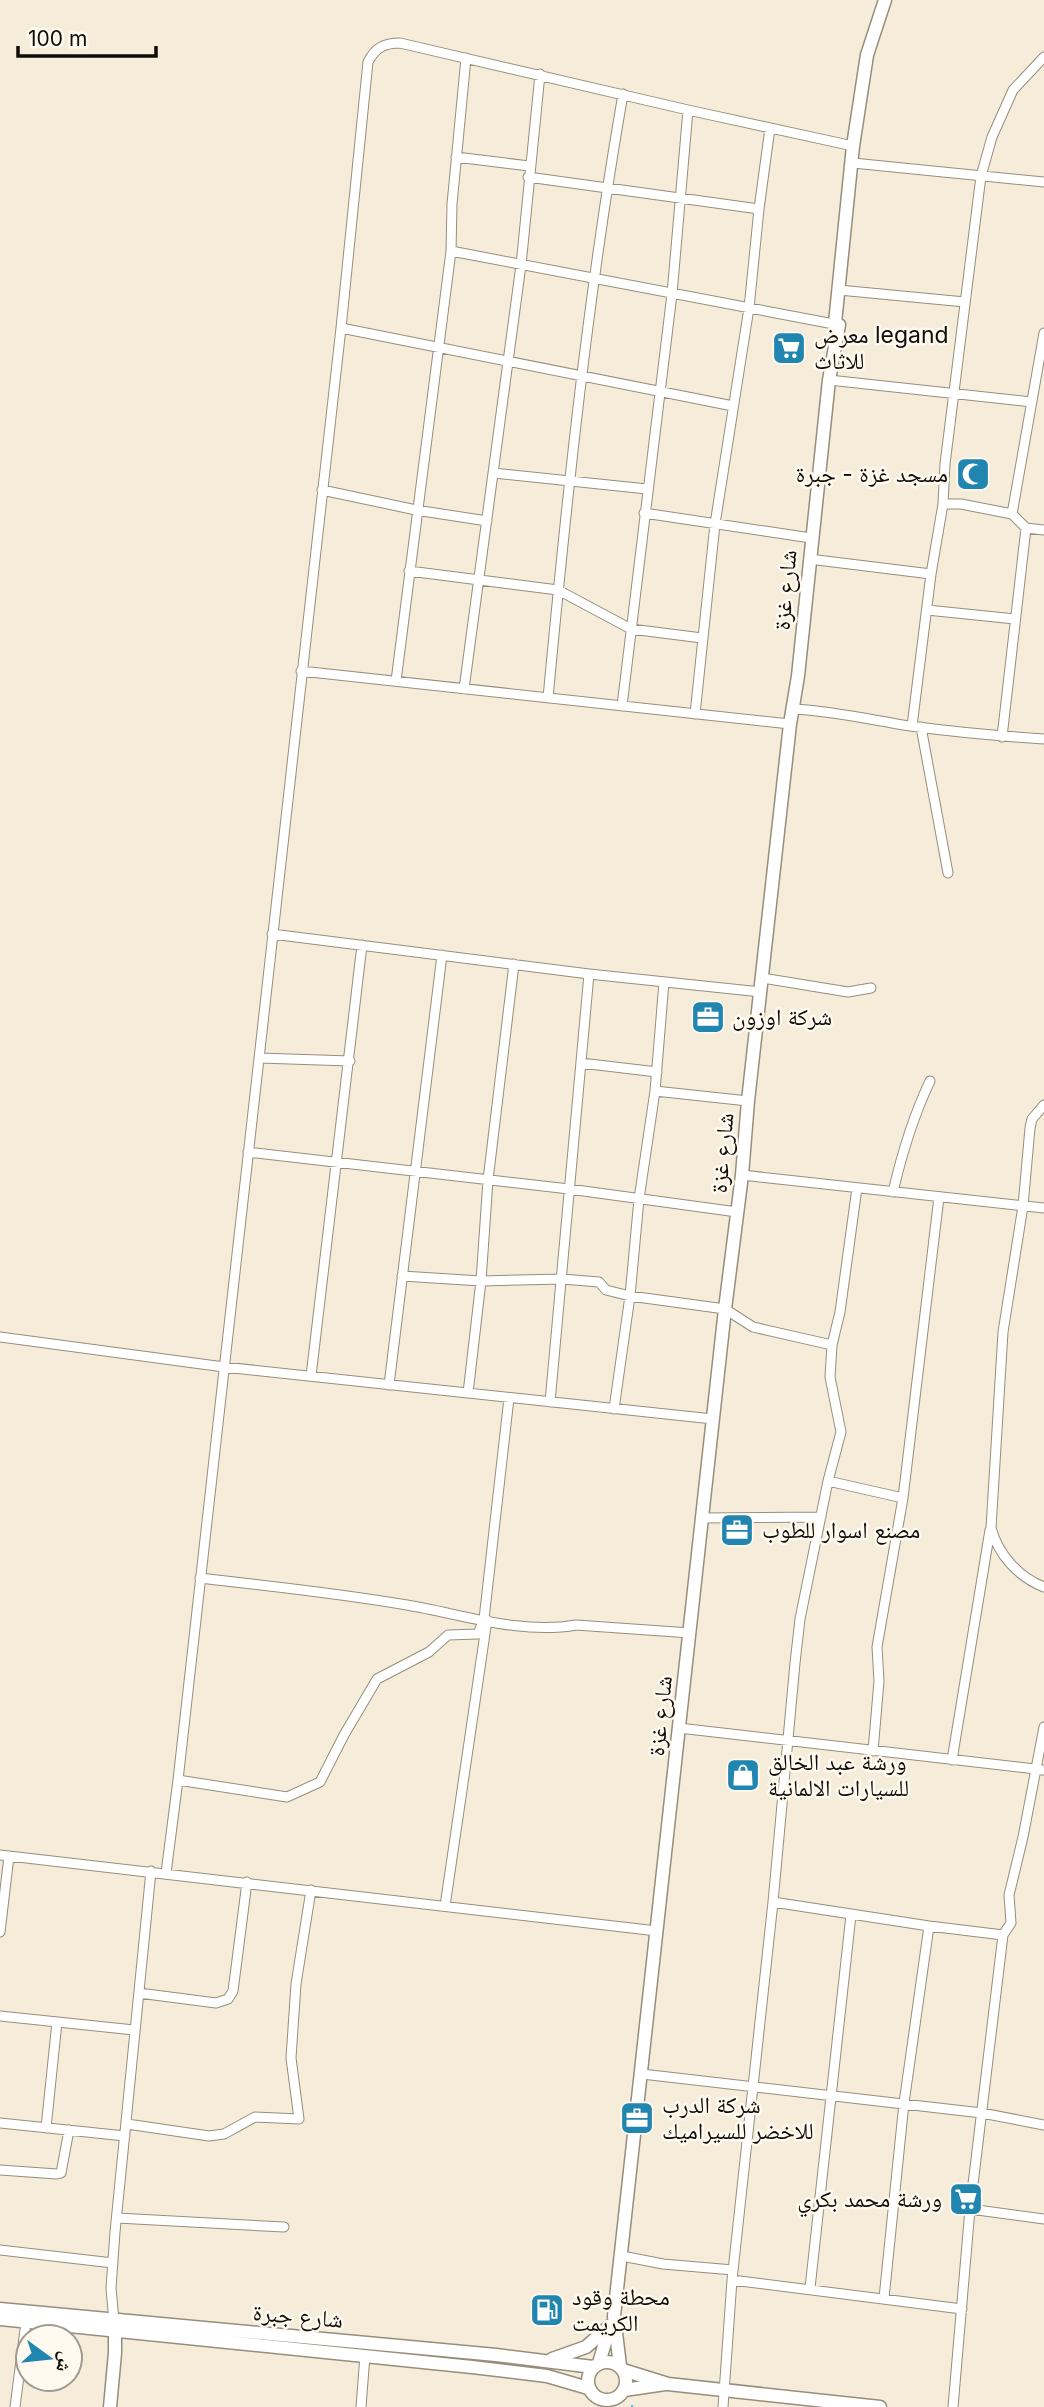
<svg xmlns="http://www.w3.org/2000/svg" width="1044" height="2407" font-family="Inter,'Noto Naskh Arabic',sans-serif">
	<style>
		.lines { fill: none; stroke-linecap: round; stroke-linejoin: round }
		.stream { stroke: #61c9d9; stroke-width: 2.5 }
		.street-casing { stroke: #968e7d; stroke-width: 11 }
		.secondary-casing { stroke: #968e7d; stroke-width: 15 }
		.street { stroke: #fff; stroke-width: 9 }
		.secondary { stroke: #fff; stroke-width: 12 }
		.labels { text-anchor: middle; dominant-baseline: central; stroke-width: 5; stroke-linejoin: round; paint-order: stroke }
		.poi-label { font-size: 23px; fill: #100d08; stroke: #fff9ef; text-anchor: start }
		.street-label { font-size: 23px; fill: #100d08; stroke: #fff9ef }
	</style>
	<rect width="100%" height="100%" fill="#f5ecda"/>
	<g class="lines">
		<path class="stream" d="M632,2407V2406"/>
		<g class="street-casing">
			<path id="street" d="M456,157L529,166
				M853,163L1044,182
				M528,177L759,209
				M451,251L839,325
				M839,290L965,302
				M341,328L733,406
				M829,380L1032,402
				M494,473L647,489
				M322,490L416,510L487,521
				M943,504H961L1012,514
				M644,513L811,538
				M1026,528L1044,530
				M809,559L931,574
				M409,571L558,590L631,629L702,638
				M927,610L1015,619
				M301,671L790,724
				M396,681L451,251L452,204L466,58
				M464,689L521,265L540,74
				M548,698C567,495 588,294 623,94
				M622,706L672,294L688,110
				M794,709C833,711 872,720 910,726C955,732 999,736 1044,739
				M695,714L715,524L749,308L759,209L770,128
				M912,726L931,574L943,504L945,464L981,176L992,137L1013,90L1044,57
				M921,727L948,873
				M1002,737L1026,528L1012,514L1044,333
				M272,934L589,974L761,992
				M762,978L848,992L871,988
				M259,1058L350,1061
				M581,1063L657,1072
				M655,1091L748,1101
				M1044,1105L1032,1119L1030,1128L1023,1206L1003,1332L991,1528C998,1554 1018,1577 1044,1587
				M248,1152L569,1189L737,1212
				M742,1175L1044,1208
				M893,1192C902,1153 913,1117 930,1081
				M402,1276L481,1281L562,1279L599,1282L606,1290L630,1296L725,1309L753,1327L832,1345
				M0,1337L224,1367L713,1419
				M311,1376L362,945
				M389,1385L442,955
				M468,1393L481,1281L488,1180L514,964
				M550,1402L589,974
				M614,1409L630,1296L639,1199L655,1091L664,982
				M828,1481L903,1498
				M702,1518L821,1517
				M200,1578C269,1586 338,1593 407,1605C461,1614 521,1635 576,1625L690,1633
				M679,1728L1044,1770
				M873,1751L879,1681L877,1647L903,1498L939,1197
				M952,1760L990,1530
				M178,1780L287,1797L320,1782L344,1735L377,1679L429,1652L448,1635L478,1634L484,1619L509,1398
				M0,1855L657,1931
				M166,1873L178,1780L341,328L368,62C375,48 384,43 400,43L688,110L853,146
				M773,1902L929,1926L1003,1935
				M445,1906L487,1620
				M0,1932L9,1856
				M139,1993L216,2003L228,1999L233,1991L247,1882
				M0,2016L134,2030
				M642,2074L982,2113L1044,2125
				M0,2123L125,2136
				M127,2124L209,2136L224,2134L255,2117L299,2119L291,2058L296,1984L311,1890
				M46,2128L57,2022
				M0,2170L57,2174L61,2173L69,2130
				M970,2209L1044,2219
				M117,2218L284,2227
				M0,2250L113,2263
				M622,2256L663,2264L733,2270
				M732,2280L962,2309
				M810,2288L851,1915
				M884,2298L904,2103L929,1926
				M114,2321L111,2288L115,2232L151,1871
				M15,2407L26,2322
				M361,2407L365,2355
				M723,2407L732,2280L773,1902L795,1663L800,1619L828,1481L841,1432L830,1377L832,1345L840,1312L857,1188
				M953,2407L970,2209L1003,1935L1011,1923L1009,1895L1023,1837L1044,1727"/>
		</g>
		<g class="secondary-casing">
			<path id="secondary" d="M0,2309L496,2355L593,2367
				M0,2319L472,2367L547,2376L588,2388
				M552,2359L586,2347L611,2325
				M588 2381a19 19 0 1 1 38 0a19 19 0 1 1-38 0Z
				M599,2363L609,2329
				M620,2366L614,2316L725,1309L742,1175L748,1101L790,724L798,676L829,380L839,325L835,323L853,146L867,55L885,0
				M623,2370L668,2384L880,2407
				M624,2390L665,2384
				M110,2407L115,2353V2324"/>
		</g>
		<use href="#street" class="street"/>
		<use href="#secondary" class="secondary"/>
	</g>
	<defs>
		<g id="supermarket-square" transform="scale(1.75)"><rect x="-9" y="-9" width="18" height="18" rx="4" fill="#2086af" stroke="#fff9ef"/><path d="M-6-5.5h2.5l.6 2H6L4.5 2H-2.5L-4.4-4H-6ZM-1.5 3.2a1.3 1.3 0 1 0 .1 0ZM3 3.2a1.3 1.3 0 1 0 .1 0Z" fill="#fff"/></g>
		<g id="mosque-square" transform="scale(1.75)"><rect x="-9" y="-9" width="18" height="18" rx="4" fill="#2086af" stroke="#fff9ef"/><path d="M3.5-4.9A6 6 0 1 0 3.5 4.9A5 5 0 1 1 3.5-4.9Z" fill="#fff"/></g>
		<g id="office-square" transform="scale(1.75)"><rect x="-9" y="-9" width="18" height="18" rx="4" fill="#2086af" stroke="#fff9ef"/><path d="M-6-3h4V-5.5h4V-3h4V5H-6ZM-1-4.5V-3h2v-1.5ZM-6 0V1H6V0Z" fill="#fff"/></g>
		<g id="shop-square" transform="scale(1.75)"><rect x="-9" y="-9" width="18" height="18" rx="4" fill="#2086af" stroke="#fff9ef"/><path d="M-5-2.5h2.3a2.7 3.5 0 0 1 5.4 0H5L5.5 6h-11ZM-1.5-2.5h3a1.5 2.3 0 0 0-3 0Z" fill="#fff"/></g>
		<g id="fuel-square" transform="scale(1.75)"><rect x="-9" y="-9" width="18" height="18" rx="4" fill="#2086af" stroke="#fff9ef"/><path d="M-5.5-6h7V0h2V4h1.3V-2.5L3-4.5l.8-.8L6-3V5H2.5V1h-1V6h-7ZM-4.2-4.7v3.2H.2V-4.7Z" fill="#fff"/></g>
	</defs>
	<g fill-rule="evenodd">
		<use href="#supermarket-square" x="789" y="348"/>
		<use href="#mosque-square" x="973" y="474"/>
		<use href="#office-square" x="708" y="1017"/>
		<use href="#office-square" x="737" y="1530"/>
		<use href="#shop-square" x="743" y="1775"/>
		<use href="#office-square" x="637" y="2118"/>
		<use href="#supermarket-square" x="966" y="2199"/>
		<use href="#fuel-square" x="547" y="2310"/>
	</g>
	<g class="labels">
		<g class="poi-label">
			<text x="814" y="335">معرض legand<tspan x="814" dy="26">للاثاث</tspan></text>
			<text x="948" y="474" text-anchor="end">مسجد غزة - جبرة</text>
			<text x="732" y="1017">شركة اوزون</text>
			<text x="762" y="1530">مصنع اسوار للطوب</text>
			<text x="768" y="1762">ورشة عبد الخالق<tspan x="768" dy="26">للسيارات الالمانية</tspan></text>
			<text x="662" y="2105">شركة الدرب<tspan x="662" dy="26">للاخضر للسيراميك</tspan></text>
			<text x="942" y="2199" text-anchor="end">ورشة محمد بكري</text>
			<text x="572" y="2297">محطة وقود<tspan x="572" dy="26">الكريمت</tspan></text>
		</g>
		<g class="street-label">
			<text transform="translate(785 590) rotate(-85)">شارع غزة</text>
			<text transform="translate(722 1153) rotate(-85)">شارع غزة</text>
			<text transform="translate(660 1716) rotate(-84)">شارع غزة</text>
			<text transform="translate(298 2316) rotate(5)">شارع جبرة</text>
		</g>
	</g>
	<g transform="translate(49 2358) rotate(105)"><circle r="33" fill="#fff9ef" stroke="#9f9b93" stroke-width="2"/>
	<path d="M0-5L12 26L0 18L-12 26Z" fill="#2086af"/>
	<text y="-10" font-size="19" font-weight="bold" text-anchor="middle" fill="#100d08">ش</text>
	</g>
	<path d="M18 46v10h138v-10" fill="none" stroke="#100d08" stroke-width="3.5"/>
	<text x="28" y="46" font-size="21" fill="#100d08" stroke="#fff9ef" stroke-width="5" paint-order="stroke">100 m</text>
</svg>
